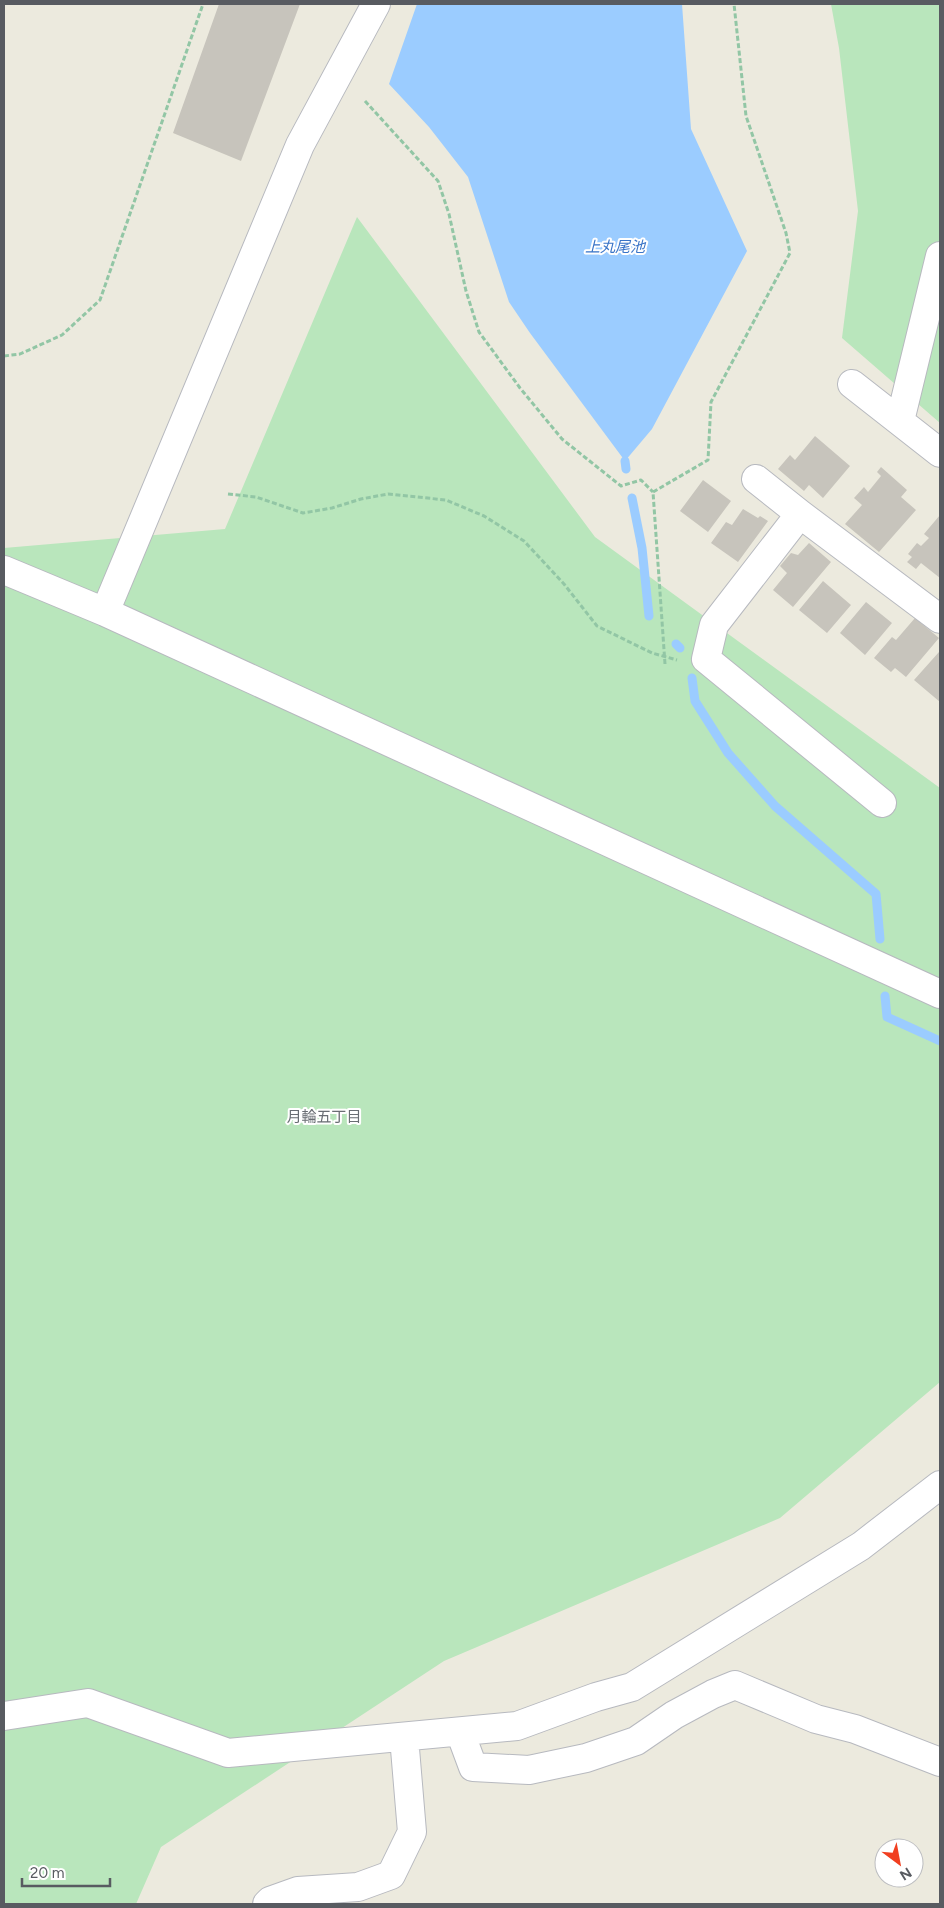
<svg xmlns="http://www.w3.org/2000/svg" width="944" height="1908" font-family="Figtree,'Noto Sans JP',sans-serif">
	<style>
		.green { fill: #b9e6bc }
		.water { fill: #9bccff }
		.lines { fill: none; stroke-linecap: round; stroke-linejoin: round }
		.stream { stroke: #9bccff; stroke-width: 9 }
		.building { fill: #c7c4bc }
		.minor-casing { stroke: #b7b9bf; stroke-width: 30 }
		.path { stroke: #92c6a5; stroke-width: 3; stroke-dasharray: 5 2.5; stroke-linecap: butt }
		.minor { stroke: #fff; stroke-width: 28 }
		.labels { text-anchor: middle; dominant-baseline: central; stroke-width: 4; stroke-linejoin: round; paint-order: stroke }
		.water-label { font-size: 15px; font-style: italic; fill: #3974c7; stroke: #fff }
		.neighbourhood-label { font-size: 15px; fill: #696d73; stroke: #fff }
	</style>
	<rect width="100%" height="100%" fill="#eceade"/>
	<path class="green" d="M831,4H940V423L842,338L858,211L839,48Z
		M357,217L595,537L940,788V1382L780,1518L444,1661L161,1847L136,1904H4V548L225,529Z"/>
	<path class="water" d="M417,4H682L691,129L747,251L652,429L625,461L530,333L509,302L468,177L429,127L389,84Z"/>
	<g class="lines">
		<path class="stream" d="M625,461L626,469
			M632,498L642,548L649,616
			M676,644L680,648
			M692,678L695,701L728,753L775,806L876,894L880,939
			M885,996L887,1017L940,1041"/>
	</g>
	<path class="building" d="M219,4H300L241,161L173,133Z
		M815,436L850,466L823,498L809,485L804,491L778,469L790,455L795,460Z
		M881,467L907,490L901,497L916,510L879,552L845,524L862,505L854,498L864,487L868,492L881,476L877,472Z
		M703,480L731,501L708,532L680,511Z
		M743,509L758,518L760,516L768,521L738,562L711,543L726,522L732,525Z
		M940,515V578L921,563L916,569L907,562L912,557L908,554L917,543L921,546L929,538L924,534Z
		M809,543L831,562L793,607L773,590L787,573L780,566L791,553L798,555Z
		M823,581L851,605L827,633L799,610Z
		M866,602L892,623L865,655L840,633Z
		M915,618L939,638L906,677L895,668L891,672L874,658L892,637L896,640Z
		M939,652L940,653V702L914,680Z"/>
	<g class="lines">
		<g class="minor-casing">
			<path id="minor" d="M852,384L940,453
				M900,421L940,256
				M756,479L800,514
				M4,570L105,612L940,994
				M105,612L300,145L376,4
				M882,803L706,659L714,625L800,514L940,619
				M4,1716L88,1703L228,1753L517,1726L596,1697L632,1687L861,1546L940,1485
				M460,1732L473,1767L529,1770L586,1758L636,1741L674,1715L713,1694L735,1685L816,1719L855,1729L940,1762
				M267,1904L270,1901L298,1891L358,1887L391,1875L412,1832L404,1737"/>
		</g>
		<path class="path" d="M365,101L438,181L449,214L466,291L479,332L520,388L562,439L621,486L641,480L653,492
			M4,356L20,354L62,335L100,300L203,4
			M228,494L256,497L303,513L332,508L361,499L388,494L446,500L484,516L524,541L564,584L597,626L652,653L677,660
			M665,664L653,492L708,460L711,402L790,253L786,233L746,116L734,4"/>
		<use href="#minor" class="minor"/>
	</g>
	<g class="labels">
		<g class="water-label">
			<text x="615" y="247">上丸尾池</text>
		</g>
		<g class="neighbourhood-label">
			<text x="324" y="1117">月輪五丁目</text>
		</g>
	</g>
	<rect width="944" height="1908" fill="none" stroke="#585b61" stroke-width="10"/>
	<g transform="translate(899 1863) rotate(148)"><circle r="24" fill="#ffffff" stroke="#bcbdc0"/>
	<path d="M0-4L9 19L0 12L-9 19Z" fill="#f13f20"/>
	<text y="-8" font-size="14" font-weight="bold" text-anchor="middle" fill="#585b61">N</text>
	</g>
	<path d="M22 1878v8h88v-8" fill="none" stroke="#585b61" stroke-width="2.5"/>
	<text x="30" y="1878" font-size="15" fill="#585b61" stroke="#ffffff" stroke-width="4" paint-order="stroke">20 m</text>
</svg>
